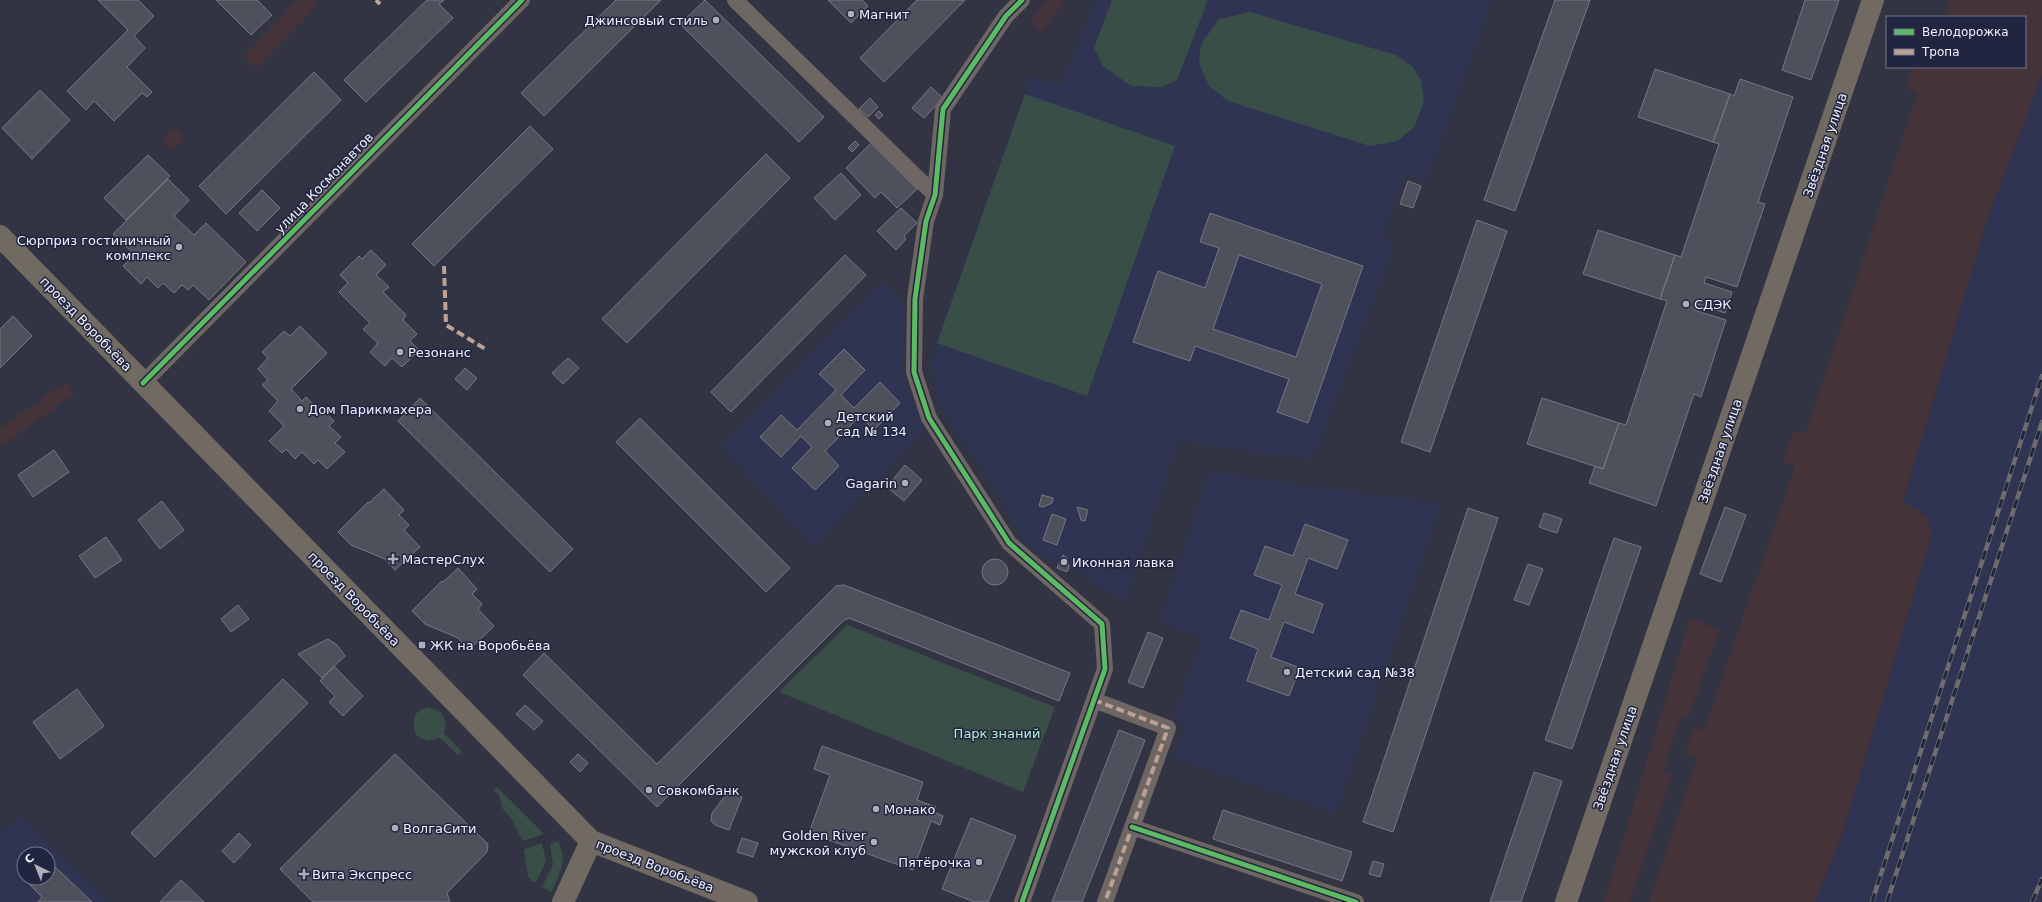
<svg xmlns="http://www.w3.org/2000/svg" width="2042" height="902" font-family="'DejaVu Sans',sans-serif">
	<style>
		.built { fill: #2f3453; fill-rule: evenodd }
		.industrial { fill: #443338 }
		.green { fill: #394e46 }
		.building { fill: #4e505c; stroke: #757784; fill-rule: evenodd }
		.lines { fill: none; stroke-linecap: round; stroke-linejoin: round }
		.street { stroke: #6d6663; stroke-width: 16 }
		.secondary { stroke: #716a63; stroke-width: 22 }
		.rail-casing { stroke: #6f6c6d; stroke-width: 4.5 }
		.rail { stroke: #21253f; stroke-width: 3; stroke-dasharray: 9; stroke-linecap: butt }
		.quiet { stroke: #bda197; stroke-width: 4; stroke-dasharray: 8 4; stroke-linecap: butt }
		.cycleway-casing { stroke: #21253f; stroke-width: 8 }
		.cycleway { stroke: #5cba63; stroke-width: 5 }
		.poi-dot { fill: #adafbb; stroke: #21253f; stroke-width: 1.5 }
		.labels { text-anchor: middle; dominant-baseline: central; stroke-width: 3; stroke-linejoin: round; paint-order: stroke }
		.poi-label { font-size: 13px; fill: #eff1fc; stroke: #21253f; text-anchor: start }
		.street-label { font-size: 13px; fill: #eff1fc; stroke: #21253f }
		.park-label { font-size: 13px; fill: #b4edd1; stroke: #21253f }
	</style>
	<rect width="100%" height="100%" fill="#323443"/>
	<path class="built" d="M1095,0H1492L1426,182L1404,175L1381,239L1395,245L1312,460L1178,441L1124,603L1069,567L1067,572L1057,568L1058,566L1025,544L990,481L938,402L931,366L935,343L1030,77L1061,84Z
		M2042,75V893L2040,897L2042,902H1815L1843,832L1932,533L1918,510L1903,502L1987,220Z
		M883,281L905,305L901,375L925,430L814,547L720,446Z
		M1208,472L1441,504L1336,813L1172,758L1186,724L1173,718L1202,638L1160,621Z
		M20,816L109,902H0V833ZM24,854H48V878H24Z"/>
	<path class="industrial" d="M298,0H313L318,5L256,69L243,56Z
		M1047,0H1065L1042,33L1031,20Z
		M1950,0H2042V75L1987,220L1903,502L1918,510L1927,518L1932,533L1843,832L1815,902H1649L1697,758L1685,754L1693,728L1704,730L1795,466L1783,461L1793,431L1805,434L1918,92L1906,89L1913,67H2025V17H1944Z
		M174,127L185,139L172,151L161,140Z
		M66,382L75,394L0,447V428Z
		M1690,618L1719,630L1689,717L1680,719L1663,772L1672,776L1630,902H1604Z"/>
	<path class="green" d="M1112,0H1208L1177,80L1162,87L1131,86L1103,66L1094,48Z
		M1250,12L1396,55L1413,67L1421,81L1424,101L1415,126L1398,141L1370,146L1228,101L1209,86L1199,63L1201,44L1219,19Z
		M1025,94L1175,146L1087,396L937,343Z
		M847,625L1055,707L1023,792L779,692Z
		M429,707L442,713L446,724L444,733L462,752L458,755L440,738L427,741L416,735C411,721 413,710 429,707Z
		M497,787L544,834L523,841L512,820L502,808L499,795L494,790Z
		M558,841C568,863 560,871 552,892L542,887L553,865L550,844Z
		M542,843L546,861L536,882H533L528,877L524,851L525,849Z"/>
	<path class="building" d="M98,0H138L154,16L134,36L145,48L127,67L152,92L147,97L142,93L114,121L94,101L86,110L67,91L128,30Z
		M216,0H257L272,15L251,35Z
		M427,0H444L439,4L453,18L366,102L344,80Z
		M616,0H661L544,116L521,93Z
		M705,0L824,117L799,142L680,24Z
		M828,0H862L868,6L851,23Z
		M917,0H965L884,82L860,58Z
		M1555,0H1590L1515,211L1484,200Z
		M1805,0H1839L1811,80L1782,70Z
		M1655,69L1730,94L1713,142L1638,117Z
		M314,72L341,100L226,214L199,186Z
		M1740,79L1793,97L1758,202L1765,204L1737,287L1706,277L1704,283L1732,292L1725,313L1697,304L1694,310L1726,320L1701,397L1694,394L1656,506L1589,483L1595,466L1603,469L1619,423L1626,425L1667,301L1660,299L1675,255L1681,257L1719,144L1713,142L1730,94L1734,96Z
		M931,87L943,98L924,118L912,108Z
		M40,90L70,120L32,159L2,128Z
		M870,98L878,107L868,117L859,109Z
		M879,111L883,115L879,119L875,115Z
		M530,126L553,149L434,266L412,244Z
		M855,141L859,145L852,152L848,148Z
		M871,143L917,189L897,208L881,192L875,198L846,168Z
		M766,154L790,178L627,343L602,319Z
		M148,155L170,176L126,220L104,198Z
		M841,173L861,195L835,220L814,198Z
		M168,179L189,200L174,216L194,235L206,223L246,262L209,300L193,285L188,290L182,285L174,293L163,283L158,288L147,277L141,284L123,266L135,255L113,234Z
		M1408,181L1421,186L1413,208L1400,204Z
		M262,190L280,208L257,231L239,213Z
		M901,208L917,223L904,236L906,239L896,250L877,231Z
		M1210,213L1363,266L1308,423L1277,412L1289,379L1195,346L1190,361L1133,342L1158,271L1205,288L1219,248L1200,242ZM1239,255L1322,284L1296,357L1213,329Z
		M1477,220L1507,231L1430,452L1401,442Z
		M1598,230L1675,255L1660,299L1583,274Z
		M371,250L386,265L376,275L389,287L383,292L406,315L403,320L417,334L410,341L419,350L402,367L392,358L385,366L370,352L378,343L363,329L370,323L339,292L348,283L340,275L359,256L362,259Z
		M845,255L866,275L731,412L711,392Z
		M13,316L32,336L0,368V329Z
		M300,326L327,353L291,389L302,401L306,397L321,413L324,411L334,421L329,426L341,437L335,443L345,452L327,469L318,460L314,464L302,452L295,459L286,449L282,453L269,441L284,426L269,411L278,401L262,385L268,380L258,369L268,358L262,352L284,331L290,336Z
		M844,349L865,370L841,395L854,408L880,382L900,403L874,430L860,416L825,451L839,466L815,490L792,468L812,447L801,436L781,457L760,437L781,415L797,430L836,390L819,374Z
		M568,358L579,368L563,384L552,373Z
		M465,368L477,378L467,390L455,379Z
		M420,398L573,549L550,572L398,421Z
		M1542,398L1619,423L1603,469L1527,444Z
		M640,418L790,568L766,592L616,442Z
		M54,450L69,472L33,497L18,475Z
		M905,465L922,480L904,501L887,487Z
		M384,489L404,510L399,515L409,525L404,530L420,547L395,570L385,559L351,545L338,532L368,502L369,503Z
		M1042,495L1053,498L1052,503L1043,507L1039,506Z
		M162,501L184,530L160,549L138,520Z
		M1077,507L1088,510L1085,521L1081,520Z
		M1725,507L1746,515L1721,582L1700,574Z
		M1468,508L1498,518L1393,832L1363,822Z
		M1544,513L1562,519L1557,533L1539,527Z
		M1052,514L1066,519L1057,545L1043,540Z
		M1305,524L1348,540L1337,569L1308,558L1295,594L1323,604L1313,633L1284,622L1271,657L1300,668L1289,696L1247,681L1258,649L1230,638L1241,610L1269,620L1282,585L1254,575L1265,546L1293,556Z
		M106,537L122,560L95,578L79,556Z
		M1614,538L1641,547L1572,749L1545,740Z
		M1063,555L1067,558L1069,567L1067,572L1057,568Z
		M982 572a13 13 0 1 1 26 0a13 13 0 1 1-26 0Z
		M1528,564L1543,569L1529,605L1514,600Z
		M458,568L477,589L472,594L482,604L478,609L494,626L469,650L458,638L425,624L412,611L442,581L443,582Z
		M844,585L1070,673L1059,701L849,618L843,621L657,807L523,675L544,653L657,764L836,586Z
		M238,605L249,619L231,632L221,619Z
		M1148,632L1163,638L1143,688L1128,682Z
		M328,639L337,645L345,656L322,678L298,654Z
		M334,666L363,696L343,716L329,702L335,696L320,681Z
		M283,679L308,703L155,857L131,833Z
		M77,689L104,726L60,759L33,722Z
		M525,705L543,721L534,730L516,714Z
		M1119,730L1145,740L1099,859L1082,902H1052Z
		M822,746L923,782L917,800L936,807L934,812L943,816L940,825L931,821L913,870L809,833L830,775L814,769Z
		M395,754L488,844L487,852L447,893L450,902H313L280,869Z
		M578,754L588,763L580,772L570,762Z
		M1534,772L1562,781L1521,902H1490Z
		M729,791L742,797L729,830L715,825L711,821L712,813Z
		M1223,810L1352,852L1342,881L1213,839Z
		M971,818L1016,836L988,902H974L942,889Z
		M239,833L251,845L234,863L222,851Z
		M742,838L758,843L753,857L737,852Z
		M48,860L92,902H38L42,897L21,876L24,873V878H48Z
		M1373,861L1384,864L1380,877L1369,874Z
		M181,880L204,902H160Z"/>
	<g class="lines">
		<path class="street" d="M735,0L935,195
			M143,383L522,0
			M1094,700L1168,728L1105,902
			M1132,827L1356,902
			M1022,902L1105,669L1102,624L1009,543L929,418L914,372L915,299L926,221L935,195L943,109L1006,16L1022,0"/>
		<path class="secondary" d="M0,236L591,841L747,902
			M563,902L591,841
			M1566,902L1873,0"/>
		<g class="rail-casing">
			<path id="rail" d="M1872,902L2042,376
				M1887,902L2042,422
				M2032,902L2042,879"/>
		</g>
		<use href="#rail" class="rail"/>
		<path class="quiet" d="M376,0L380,4
			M444,266L446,325L487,350
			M1094,700L1168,728L1105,902"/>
		<g class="cycleway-casing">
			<path id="cycleway" d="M143,383L522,0
				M1132,827L1356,902
				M1022,902L1105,669L1102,624L1009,543L929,418L914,372L915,299L926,221L935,195L943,109L1006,16L1022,0"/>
		</g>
		<use href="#cycleway" class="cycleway"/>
	</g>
	<g class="poi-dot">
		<circle cx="851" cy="14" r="4"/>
		<circle cx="716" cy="20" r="4"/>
		<circle cx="179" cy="247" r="4"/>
		<circle cx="1686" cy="304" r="4"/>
		<circle cx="400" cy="352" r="4"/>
		<circle cx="300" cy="409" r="4"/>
		<circle cx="828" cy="423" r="4"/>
		<circle cx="905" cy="483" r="4"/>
		<path d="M391 553h4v4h4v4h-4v4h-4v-4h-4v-4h4z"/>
		<circle cx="1064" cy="562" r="4"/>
		<rect x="418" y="641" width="8" height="8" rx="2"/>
		<circle cx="1287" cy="672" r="4"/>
		<circle cx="649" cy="790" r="4"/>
		<circle cx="876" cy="809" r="4"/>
		<circle cx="395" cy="828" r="4"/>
		<circle cx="874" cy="842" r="4"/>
		<circle cx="979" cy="862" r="4"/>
		<path d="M302 868h4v4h4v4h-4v4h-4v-4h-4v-4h4z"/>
	</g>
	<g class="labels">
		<g class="poi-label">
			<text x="859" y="14">Магнит</text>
			<text x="708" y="20" text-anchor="end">Джинсовый стиль</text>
			<text x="171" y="240" text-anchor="end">Сюрприз гостиничный<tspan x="171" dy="15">комплекс</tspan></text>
			<text x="1694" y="304">СДЭК</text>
			<text x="408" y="352">Резонанс</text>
			<text x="308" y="409">Дом Парикмахера</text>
			<text x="836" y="416">Детский<tspan x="836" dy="15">сад № 134</tspan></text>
			<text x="897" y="483" text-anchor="end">Gagarin</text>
			<text x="402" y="559">МастерСлух</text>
			<text x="1072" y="562">Иконная лавка</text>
			<text x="430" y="645">ЖК на Воробьёва</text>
			<text x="1295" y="672">Детский сад №38</text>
			<text x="657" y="790">Совкомбанк</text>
			<text x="884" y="809">Монако</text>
			<text x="403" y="828">ВолгаСити</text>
			<text x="866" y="835" text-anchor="end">Golden River<tspan x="866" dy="15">мужской клуб</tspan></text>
			<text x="971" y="862" text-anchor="end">Пятёрочка</text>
			<text x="312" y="874">Вита Экспресс</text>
		</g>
		<g class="street-label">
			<text transform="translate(1825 145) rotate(-71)">Звёздная улица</text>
			<text transform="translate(324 183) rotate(-46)">улица Космонавтов</text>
			<text transform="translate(86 324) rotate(46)">проезд Воробьёва</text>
			<text transform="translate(1720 451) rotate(-71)">Звёздная улица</text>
			<text transform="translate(354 599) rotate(46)">проезд Воробьёва</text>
			<text transform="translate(1615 758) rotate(-71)">Звёздная улица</text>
			<text transform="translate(655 866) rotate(21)">проезд Воробьёва</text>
		</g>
		<g class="park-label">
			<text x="997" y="733">Парк знаний</text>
		</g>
	</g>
	<rect x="1886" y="16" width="140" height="52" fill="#21253f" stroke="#73778b"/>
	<rect x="1894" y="29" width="20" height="6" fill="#5cba63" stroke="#73778b"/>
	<text x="1922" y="36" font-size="12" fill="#eff1fc">Велодорожка</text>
	<rect x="1894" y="49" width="20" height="6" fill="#bda197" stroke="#73778b"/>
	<text x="1922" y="56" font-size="12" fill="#eff1fc">Тропа</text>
	<g transform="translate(36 866) rotate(317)"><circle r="19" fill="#21253f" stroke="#73778b"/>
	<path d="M0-3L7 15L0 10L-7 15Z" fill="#adafbb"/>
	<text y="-6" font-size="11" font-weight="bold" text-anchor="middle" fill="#eff1fc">С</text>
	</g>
</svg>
